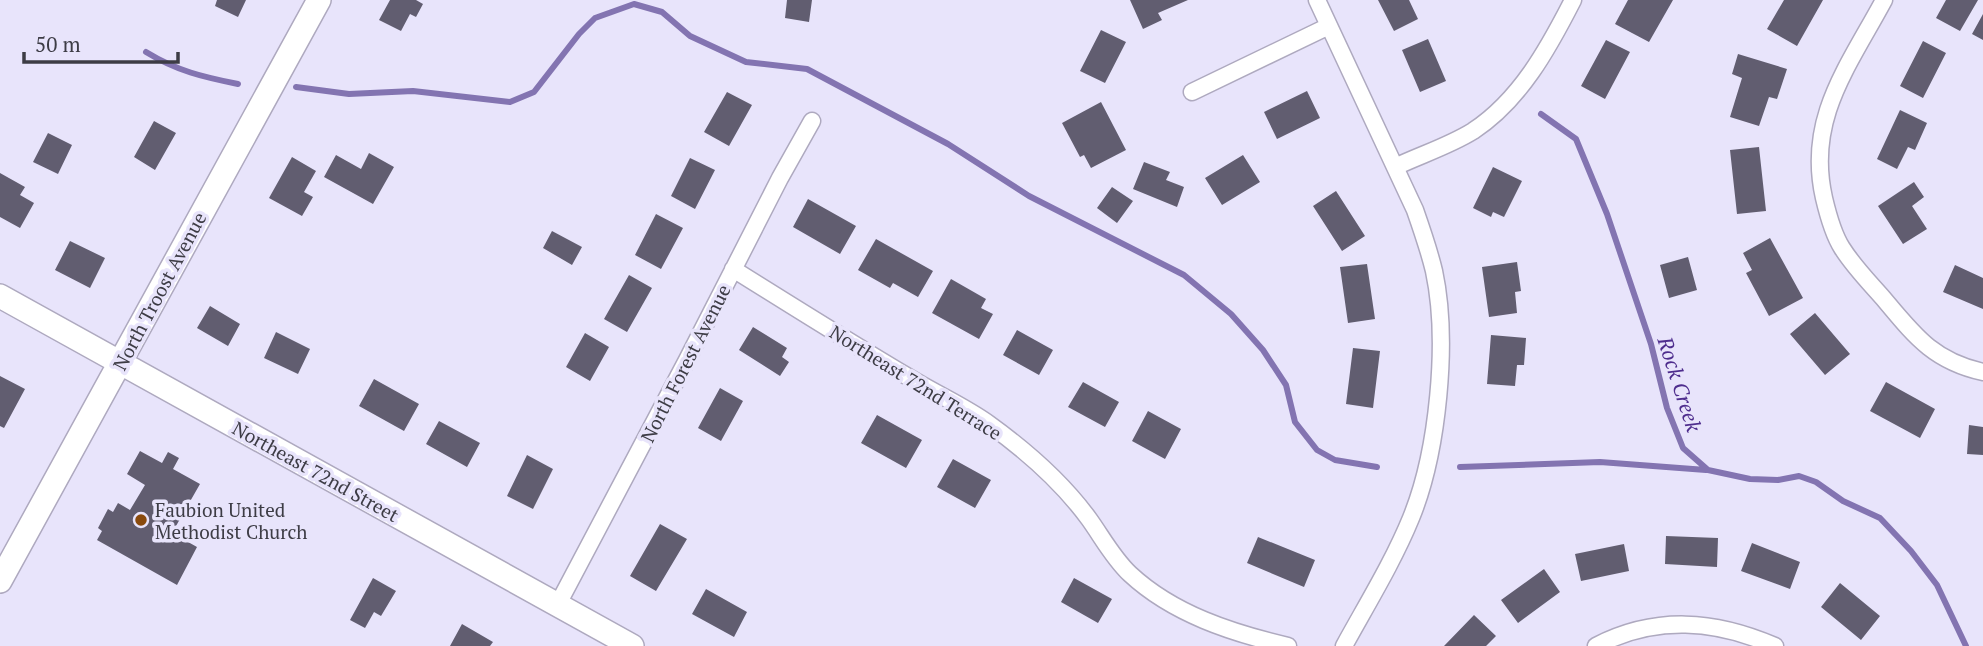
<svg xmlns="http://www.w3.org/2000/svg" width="1983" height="646" font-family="'PT Serif',serif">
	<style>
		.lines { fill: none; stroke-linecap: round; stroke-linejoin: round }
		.stream { stroke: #8374b1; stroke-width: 6 }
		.building { fill: #615d70 }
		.street-casing { stroke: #aea9bf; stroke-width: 19 }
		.secondary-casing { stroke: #aea9bf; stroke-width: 26 }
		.street { stroke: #fff; stroke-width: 16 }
		.secondary { stroke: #fff; stroke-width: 23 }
		.poi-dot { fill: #894a0d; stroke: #e8e4fb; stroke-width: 2.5 }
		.labels { text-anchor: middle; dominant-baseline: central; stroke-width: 7; stroke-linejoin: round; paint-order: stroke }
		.street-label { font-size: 19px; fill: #3d3c45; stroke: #e8e4fb }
		.poi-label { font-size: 19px; fill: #3d3c45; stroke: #e8e4fb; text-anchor: start }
		.water-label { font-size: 21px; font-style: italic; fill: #4e2d8d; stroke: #e8e4fb }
	</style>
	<rect width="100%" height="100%" fill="#e8e4fb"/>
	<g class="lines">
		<path class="stream" d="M146,52C177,71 203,77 238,84
			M296,87L349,94L413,91L510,102L534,92L579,34L595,18L634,4L662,12L690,36L746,62L807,69L948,144L1029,196L1184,275L1231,314L1263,350L1286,385L1295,422L1317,450L1335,460L1377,467
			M1541,114L1576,139L1607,214L1651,344L1667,408L1683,448L1708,470L1750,479L1778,480L1799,476L1816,482L1843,501L1880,518L1911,551L1937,585L1966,646
			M1460,467L1600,462L1706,470"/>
	</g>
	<path class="building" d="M217,0H246L238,17L215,6Z
		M390,0H416L423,4L416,17L410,14L401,31L379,20Z
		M787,0H812L809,22L785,18Z
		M1130,0H1188L1158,13L1162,20L1143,29Z
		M1378,0H1409L1418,19L1394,31Z
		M1628,0H1673L1649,42L1615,24Z
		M1784,0H1823L1797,46L1767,29Z
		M1946,0H1978L1960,31L1936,18Z
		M1983,14V40L1972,34Z
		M1101,30L1126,42L1105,83L1080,71Z
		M1428,39L1446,81L1420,92L1402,50Z
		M1606,40L1630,52L1605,99L1581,86Z
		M1923,41L1946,53L1923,98L1900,86Z
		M1738,54L1787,69L1777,99L1769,97L1759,126L1730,117L1742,78L1732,74Z
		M1307,91L1320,118L1277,139L1264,112Z
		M727,92L752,105L729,146L704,132Z
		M1101,102L1126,150L1091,168L1084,155L1080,157L1062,123Z
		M1900,110L1927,123L1915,150L1908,147L1897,169L1877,159Z
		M154,121L176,133L155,170L134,157Z
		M48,133L72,145L58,174L33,162Z
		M1759,147L1766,211L1737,214L1730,150Z
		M369,153L394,167L373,204L324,177L336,155L361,169Z
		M1243,155L1260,182L1222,205L1205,178Z
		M292,157L316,171L304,192L313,197L302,216L269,198Z
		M690,158L715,170L695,209L671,196Z
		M1144,162L1170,172L1166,180L1184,187L1177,207L1133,189Z
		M1493,167L1522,181L1504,217L1493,212L1491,217L1473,208Z
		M0,173L25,187L20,195L34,203L20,228L0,217Z
		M1914,182L1924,197L1912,206L1927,229L1903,244L1878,206Z
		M1112,187L1133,201L1117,223L1097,208Z
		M1336,191L1365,236L1342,251L1313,206Z
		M808,199L856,226L840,254L793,227Z
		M656,214L683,228L661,269L635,255Z
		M552,231L582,247L572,265L543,248Z
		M1770,238L1803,298L1769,316L1746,273L1752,270L1743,253Z
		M876,239L933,271L918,297L893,283L890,288L858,270Z
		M70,241L105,258L90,288L55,270Z
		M1688,257L1697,290L1669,298L1660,265Z
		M1517,262L1521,291L1515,292L1517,313L1489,317L1482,267Z
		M1367,264L1375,319L1348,323L1340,267Z
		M1955,265L1983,278V309L1943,292Z
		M629,275L652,288L627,332L604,319Z
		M951,279L986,299L981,308L993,314L979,339L932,313Z
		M210,306L240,324L228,346L197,328Z
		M1815,313L1850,354L1825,375L1790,334Z
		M753,327L787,348L782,357L789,362L780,376L739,350Z
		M1017,330L1053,350L1039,375L1003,355Z
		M276,332L310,349L298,374L264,358Z
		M585,333L609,347L590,381L566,367Z
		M1491,335L1526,338L1524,365H1517L1515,386L1487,384Z
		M1353,348L1380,351L1373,408L1346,404Z
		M0,376L25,389L4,428L0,426Z
		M374,379L419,404L404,431L359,406Z
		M1083,382L1119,402L1105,427L1068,407Z
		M1886,382L1935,409L1920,438L1870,411Z
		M720,388L743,401L721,441L698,428Z
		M1148,411L1181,429L1165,459L1132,441Z
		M877,415L922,440L906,468L861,443Z
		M439,421L480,443L467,467L426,444Z
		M1969,425L1983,427V455L1967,454Z
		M140,451L162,463L168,452L179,458L173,469L200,484L172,533L197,547L177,585L97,540L102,531L98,528L108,509L113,512L118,503L130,510L145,485L127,474Z
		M527,455L553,469L533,509L507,496Z
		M953,459L991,480L975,508L937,487Z
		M660,524L687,539L656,591L630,576Z
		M1666,536L1718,538L1717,567L1665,564Z
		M1258,537L1315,560L1304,587L1247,563Z
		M1752,543L1800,562L1790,589L1741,571Z
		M1624,544L1629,571L1581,581L1575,554Z
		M1544,569L1560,592L1518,623L1501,600Z
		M373,578L396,591L381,616L374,612L365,628L350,620Z
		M1074,578L1112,599L1098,623L1061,602Z
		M1840,583L1880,616L1861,640L1821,607Z
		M706,589L747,612L734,637L692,614Z
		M1474,615L1496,636L1486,646H1444Z
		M462,624L493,642L490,646H450Z"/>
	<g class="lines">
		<g class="street-casing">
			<path id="street" d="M1317,0L1415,210C1422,230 1429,250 1434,271C1449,341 1438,452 1411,518C1393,562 1367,604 1344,646
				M1884,0C1848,67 1806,119 1824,198C1828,215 1833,234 1842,248C1854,267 1869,282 1883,298C1914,335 1933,361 1983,372
				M1192,92L1329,26
				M1395,167C1420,155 1449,146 1473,131C1520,100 1548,49 1573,0
				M733,269C792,306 851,343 910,378C936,394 964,406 989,424C1025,450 1062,482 1089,519C1102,537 1113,558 1130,574C1173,614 1232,633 1288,646
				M557,606L687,360L780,178L812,121
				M1596,646C1656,615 1715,620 1775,646"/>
		</g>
		<g class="secondary-casing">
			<path id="secondary" d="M0,296L632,646
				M0,581L319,0"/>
		</g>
		<use href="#street" class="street"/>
		<use href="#secondary" class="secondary"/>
	</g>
	<circle class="poi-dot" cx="141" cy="520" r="7"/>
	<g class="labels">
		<g class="street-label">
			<text transform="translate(159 291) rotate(-62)">North Troost Avenue</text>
			<text transform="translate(685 363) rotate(-63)">North Forest Avenue</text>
			<text transform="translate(916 382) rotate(32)">Northeast 72nd Terrace</text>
			<text transform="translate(316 471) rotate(29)">Northeast 72nd Street</text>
		</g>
		<g class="poi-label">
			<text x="155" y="509">Faubion United<tspan x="155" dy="22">Methodist Church</tspan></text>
		</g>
		<g class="water-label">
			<text transform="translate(1680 384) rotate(72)">Rock Creek</text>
		</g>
	</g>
	<path d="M24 52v10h154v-10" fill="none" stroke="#3d3c45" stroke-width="3.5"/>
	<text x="35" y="52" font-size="21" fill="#3d3c45" stroke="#e8e4fb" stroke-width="5" paint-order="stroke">50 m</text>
</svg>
